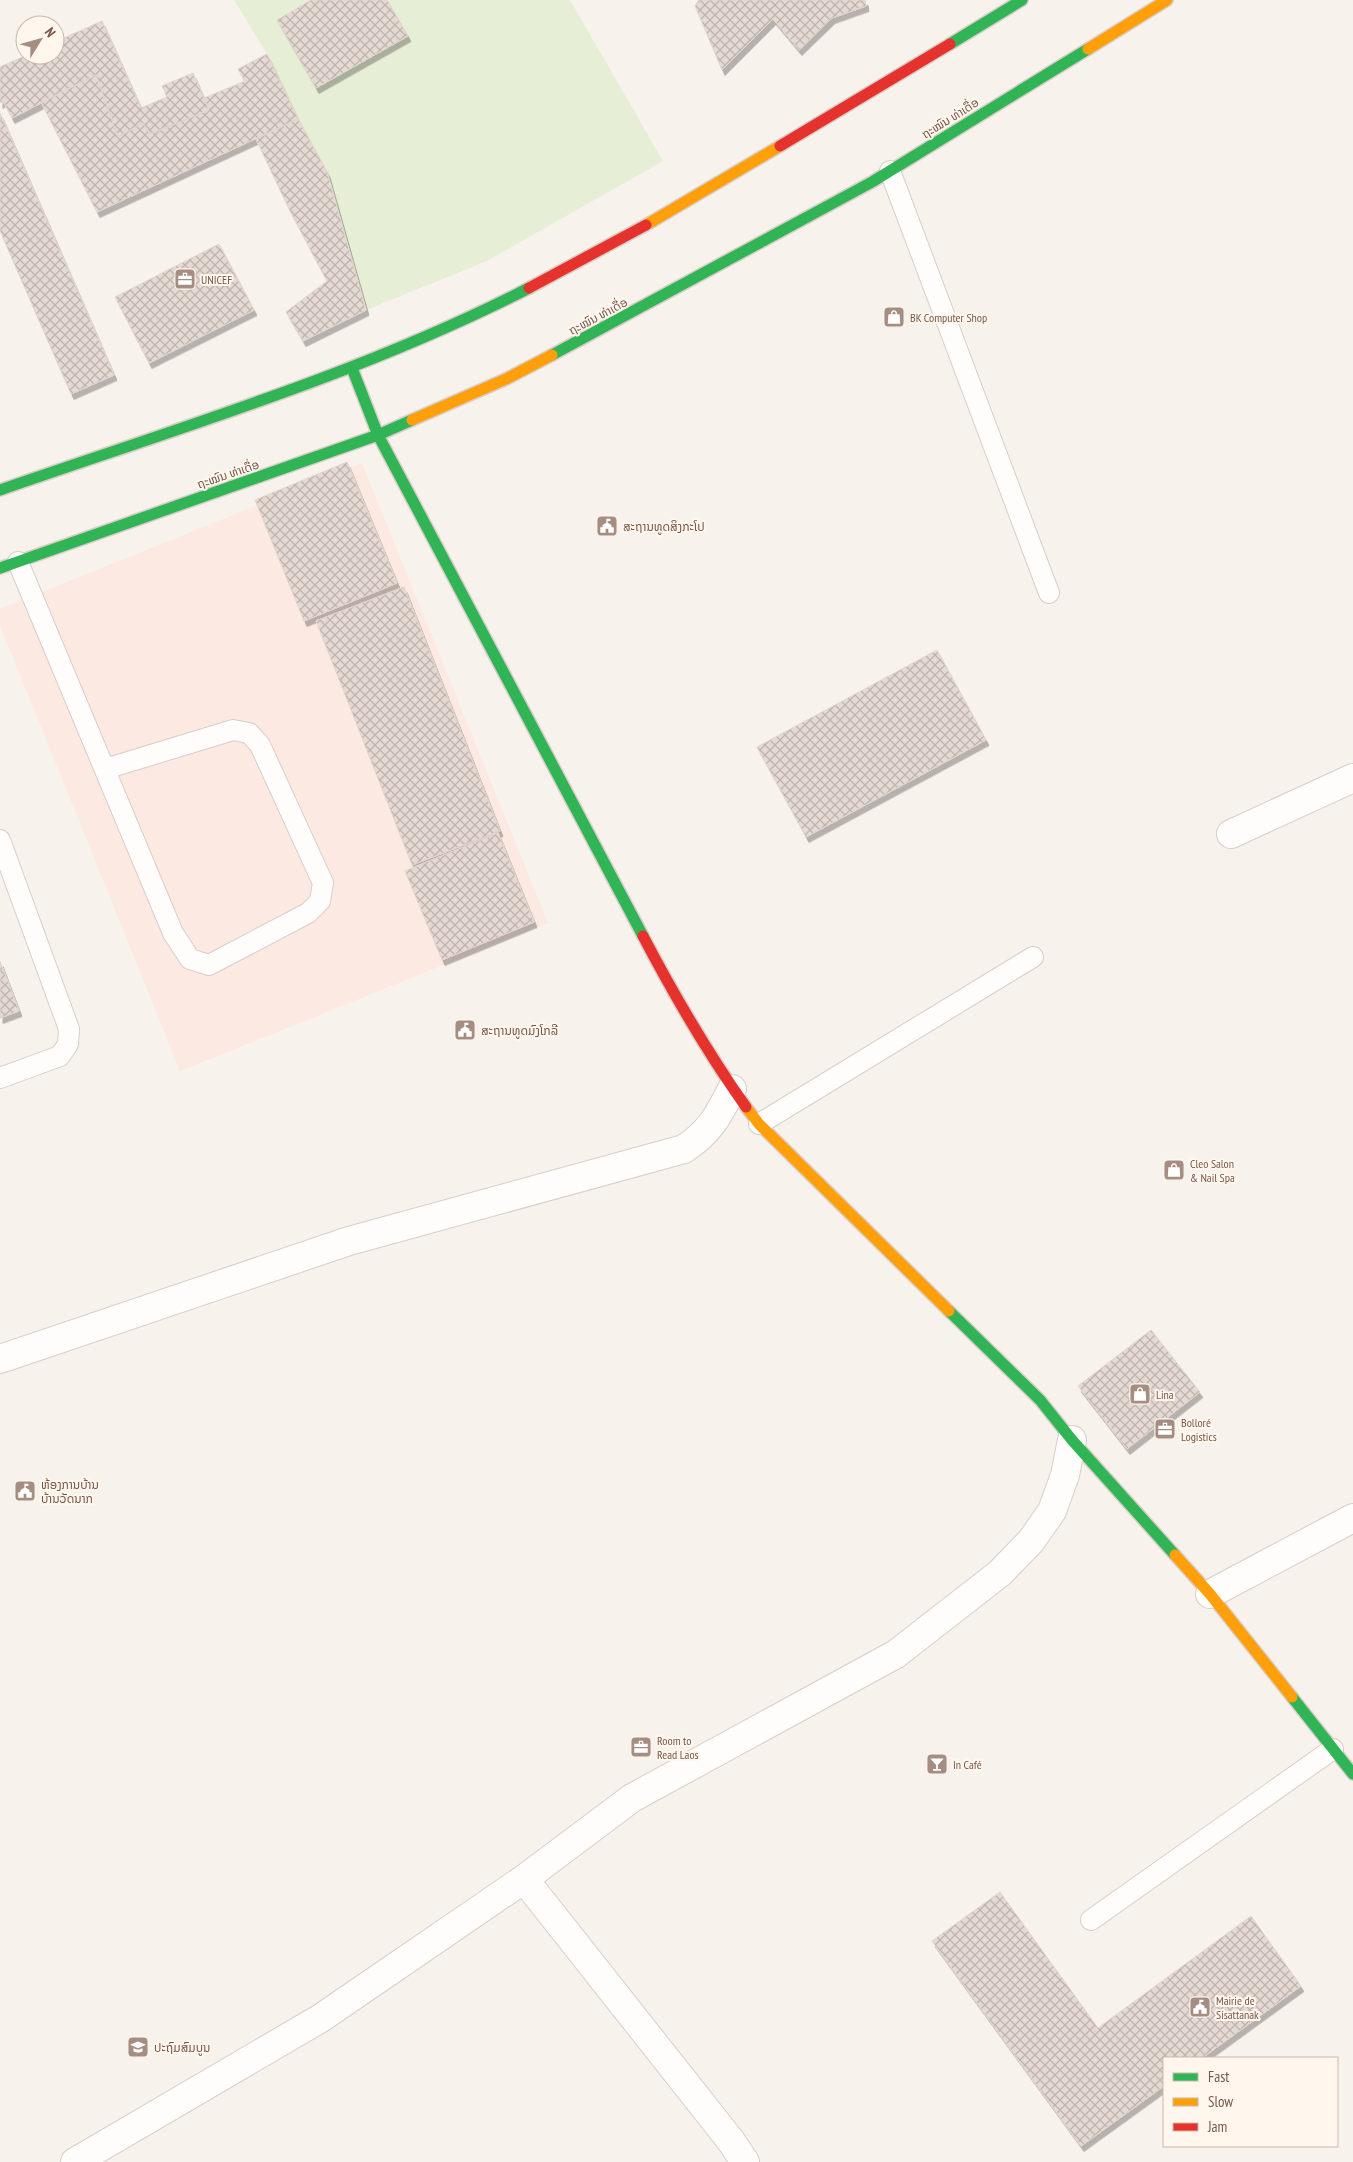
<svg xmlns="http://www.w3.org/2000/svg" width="1353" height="2162" font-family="'PT Sans Narrow','Noto Sans Lao',sans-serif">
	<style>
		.commercial { fill: #fce9e2 }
		.green { fill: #e6efd5 }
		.building { fill: url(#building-cross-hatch); stroke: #e2d5cd; filter: url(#shadow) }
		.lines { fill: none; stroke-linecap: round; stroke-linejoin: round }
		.lane-casing { stroke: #d7cec8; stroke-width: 22 }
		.street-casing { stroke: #d7cec8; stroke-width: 30 }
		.fast-casing { stroke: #d8cdc7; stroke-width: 14 }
		.slow-casing { stroke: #d8cdc7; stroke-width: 14 }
		.jam-casing { stroke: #d8cdc7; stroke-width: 14 }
		.lane { stroke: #fefdfc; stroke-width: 20 }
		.street { stroke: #fefdfc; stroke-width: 28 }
		.fast { stroke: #30b455; stroke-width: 11 }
		.slow { stroke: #ff9f0a; stroke-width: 11 }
		.jam { stroke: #e5322d; stroke-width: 11 }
		.labels { text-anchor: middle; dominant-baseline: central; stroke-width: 4; stroke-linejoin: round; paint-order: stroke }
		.street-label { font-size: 12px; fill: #795748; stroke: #fff7ee }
		.poi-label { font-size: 12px; fill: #795748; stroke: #fff7ee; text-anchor: start }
	</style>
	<defs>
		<pattern id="building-cross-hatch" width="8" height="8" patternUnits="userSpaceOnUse" patternTransform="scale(1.25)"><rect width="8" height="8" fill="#e5dad3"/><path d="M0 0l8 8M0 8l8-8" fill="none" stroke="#beb4ad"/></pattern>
		<filter id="shadow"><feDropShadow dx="3" dy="5.5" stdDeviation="0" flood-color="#0004"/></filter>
	</defs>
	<rect width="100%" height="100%" fill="#f8f2ec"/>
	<path class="commercial" d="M362,463L548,923L180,1071L0,625V609Z"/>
	<path class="green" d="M234,0H570L663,161L487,261L366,310L327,172L298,119L267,54Z"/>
	<path class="building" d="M311,0H387L408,36L316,88L277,20Z
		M699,0H865L866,6L832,18L799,50L773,19L722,70L695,6Z
		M102,21L141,108L167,97L162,86L193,73L209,110L150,134L143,123L118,137L96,75L12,118L3,101L0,103V67L27,55H55V42Z
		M267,54L298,119L97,212L41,102L96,75L118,137L143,123L150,134L209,110L204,98L245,81L238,69Z
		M0,113L114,375L71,394L0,231Z
		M298,119L327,172L366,310L303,341L286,312L327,281L289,209L256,139Z
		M219,244L254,310L149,363L115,297Z
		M347,462L397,583L304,621L255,500Z
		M404,587L500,831L412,865L316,621Z
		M937,650L986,740L806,837L757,747Z
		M498,833L534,922L442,960L405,871Z
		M0,961L19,1011L0,1018Z
		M1151,1330L1200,1392L1127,1449L1078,1386Z
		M1000,1892L1098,2028L1251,1916L1301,1986L1202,2058H1164V2086L1081,2146L932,1941Z"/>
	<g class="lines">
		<g class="lane-casing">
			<path id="lane" d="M890,171L1049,593
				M18,562L173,933L190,959L209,965L308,913L320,901L323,883L260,745L249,733L233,730L105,769
				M0,840L69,1029L68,1044L60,1056L0,1078
				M759,1124L1033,957
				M1091,1920L1333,1749"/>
		</g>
		<g class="street-casing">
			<path id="street" d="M1231,834L1353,778
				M0,1359L349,1241L684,1149C710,1132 718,1116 732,1089
				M1210,1594L1353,1518
				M524,1879L731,2141L745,2162
				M75,2162L321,2018L524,1879L632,1798L896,1654L1000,1573L1031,1541L1052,1511L1065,1475L1072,1440"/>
		</g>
		<g class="fast-casing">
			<path id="fast" d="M950,44L1022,0
				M552,355L872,182L1088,49
				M352,368L378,435
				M378,435L643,936
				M0,490C178,428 361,374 529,288
				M0,568L378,435L412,420
				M949,1311L1040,1400L1072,1440L1175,1555
				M1292,1697L1353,1774"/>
		</g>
		<g class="slow-casing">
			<path id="slow" d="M1088,49L1167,0
				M646,225L780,146
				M412,420L506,379L552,355
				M746,1107L759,1124L949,1311
				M1175,1555L1210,1594L1292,1697"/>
		</g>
		<g class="jam-casing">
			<path id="jam" d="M780,146L950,44
				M529,288L646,225
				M643,936C674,995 707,1052 746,1107"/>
		</g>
		<use href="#lane" class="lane"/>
		<use href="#street" class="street"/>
		<use href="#fast" class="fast"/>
		<use href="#slow" class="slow"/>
		<use href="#jam" class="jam"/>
	</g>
	<defs>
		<g id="office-square" transform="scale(1.125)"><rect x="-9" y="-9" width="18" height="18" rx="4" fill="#a58d81" stroke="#fff7ee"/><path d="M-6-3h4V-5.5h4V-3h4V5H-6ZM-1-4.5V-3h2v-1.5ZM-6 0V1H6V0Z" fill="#fff"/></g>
		<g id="shop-square" transform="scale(1.125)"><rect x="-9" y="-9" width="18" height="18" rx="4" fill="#a58d81" stroke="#fff7ee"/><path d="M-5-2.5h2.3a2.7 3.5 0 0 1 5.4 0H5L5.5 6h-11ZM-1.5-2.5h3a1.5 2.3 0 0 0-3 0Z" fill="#fff"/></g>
		<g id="civic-square" transform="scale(1.125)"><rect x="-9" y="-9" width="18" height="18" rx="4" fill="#a58d81" stroke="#fff7ee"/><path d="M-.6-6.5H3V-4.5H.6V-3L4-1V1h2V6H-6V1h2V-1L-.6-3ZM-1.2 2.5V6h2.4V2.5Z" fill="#fff"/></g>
		<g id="bar-square" transform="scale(1.125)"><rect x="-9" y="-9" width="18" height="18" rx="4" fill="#a58d81" stroke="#fff7ee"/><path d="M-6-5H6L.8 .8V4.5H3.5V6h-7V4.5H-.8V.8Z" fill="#fff"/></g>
		<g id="school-square" transform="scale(1.125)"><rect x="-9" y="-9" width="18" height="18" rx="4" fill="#a58d81" stroke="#fff7ee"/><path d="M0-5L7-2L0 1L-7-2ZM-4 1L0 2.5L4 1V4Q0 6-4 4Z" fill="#fff"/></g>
	</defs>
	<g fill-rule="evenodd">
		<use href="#office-square" x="185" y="279"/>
		<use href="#shop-square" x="894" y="317"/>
		<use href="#civic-square" x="607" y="526"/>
		<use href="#civic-square" x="465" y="1030"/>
		<use href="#shop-square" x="1174" y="1170"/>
		<use href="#shop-square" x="1140" y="1394"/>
		<use href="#office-square" x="1165" y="1429"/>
		<use href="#civic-square" x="25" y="1491"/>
		<use href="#office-square" x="641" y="1747"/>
		<use href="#bar-square" x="937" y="1764"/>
		<use href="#civic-square" x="1200" y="2007"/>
		<use href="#school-square" x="138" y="2047"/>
	</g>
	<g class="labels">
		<g class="street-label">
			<text transform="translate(950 118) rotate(-32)">ຖະໝົນ ທ່າເດື່ອ</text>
			<text transform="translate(598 316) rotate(-28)">ຖະໝົນ ທ່າເດື່ອ</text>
			<text transform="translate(228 474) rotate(-19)">ຖະໝົນ ທ່າເດື່ອ</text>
		</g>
		<g class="poi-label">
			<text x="201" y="279">UNICEF</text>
			<text x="910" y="317">BK Computer Shop</text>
			<text x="623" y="526">ສະຖານທູດສິງກະໂປ</text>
			<text x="481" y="1030">ສະຖານທູດມົງໂກລີ</text>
			<text x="1190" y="1163">Cleo Salon<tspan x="1190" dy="14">&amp; Nail Spa</tspan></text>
			<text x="1156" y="1394">Lina</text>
			<text x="1181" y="1422">Bolloré<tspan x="1181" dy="14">Logistics</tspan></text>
			<text x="41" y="1484">ຫ້ອງການບ້ານ<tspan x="41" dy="14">ບ້ານວັດນາກ</tspan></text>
			<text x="657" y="1740">Room to<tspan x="657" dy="14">Read Laos</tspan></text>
			<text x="953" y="1764">In Café</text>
			<text x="1216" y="2000">Mairie de<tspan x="1216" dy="14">Sisattanak</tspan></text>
			<text x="154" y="2047">ປະຖົມສົມບູນ</text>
		</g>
	</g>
	<rect x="1163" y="2057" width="175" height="90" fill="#fff7ee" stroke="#c9b7ac"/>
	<rect x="1173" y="2073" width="25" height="8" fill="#30b455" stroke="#c9b7ac"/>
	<text x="1208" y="2082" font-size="15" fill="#795748">Fast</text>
	<rect x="1173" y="2098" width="25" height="8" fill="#ff9f0a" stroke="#c9b7ac"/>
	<text x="1208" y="2107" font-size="15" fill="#795748">Slow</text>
	<rect x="1173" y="2123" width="25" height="8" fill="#e5322d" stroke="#c9b7ac"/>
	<text x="1208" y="2132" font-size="15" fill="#795748">Jam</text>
	<g transform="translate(40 40) rotate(53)"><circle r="24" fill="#fff7ee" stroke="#c9b7ac"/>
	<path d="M0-4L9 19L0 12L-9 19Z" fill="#a58d81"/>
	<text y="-8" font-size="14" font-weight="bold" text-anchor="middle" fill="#795748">N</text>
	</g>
</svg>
